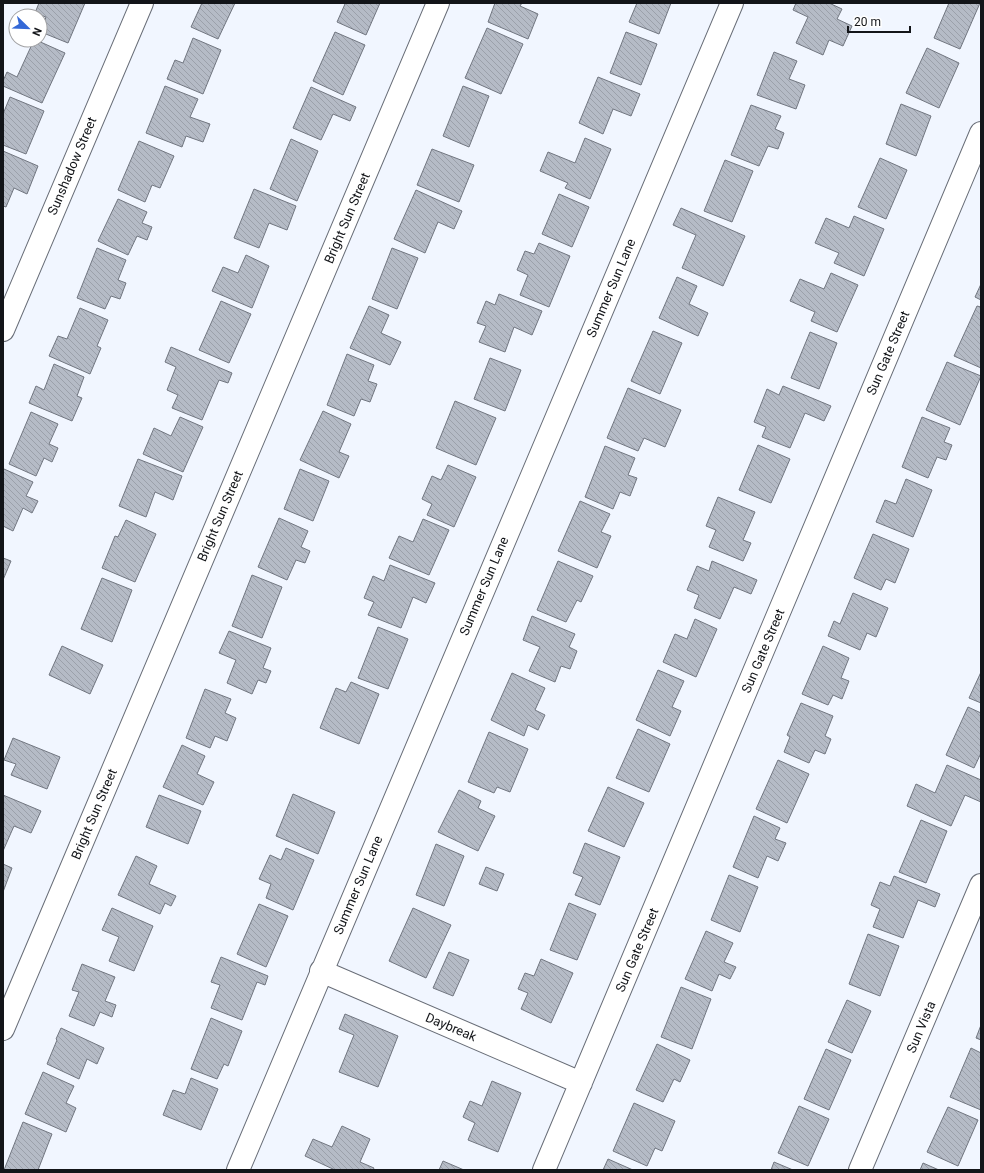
<svg xmlns="http://www.w3.org/2000/svg" width="984" height="1173" font-family="Roboto,sans-serif">
	<style>
		.building { fill: url(#building-back-hatch); stroke: #717680 }
		.lines { fill: none; stroke-linecap: round; stroke-linejoin: round }
		.street-casing { stroke: #686d77; stroke-width: 24 }
		.street { stroke: #fff; stroke-width: 22 }
		.labels { text-anchor: middle; dominant-baseline: central; stroke-width: 3; stroke-linejoin: round; paint-order: stroke }
		.street-label { font-size: 13px; fill: #131519; stroke: #fff }
	</style>
	<defs>
		<pattern id="building-back-hatch" width="6" height="6" patternUnits="userSpaceOnUse"><rect width="6" height="6" fill="#b5bbc6"/><path d="M-1 5l2 2M0 0l6 6M5-1l2 2" fill="none" stroke="#9ba0aa"/></pattern>
	</defs>
	<rect width="100%" height="100%" fill="#f1f6ff"/>
	<path class="building" d="M39,3H85L68,43L41,32L46,17L35,13Z
		M202,3H235L218,39L191,27Z
		M343,3H380L366,35L337,22L345,4Z
		M495,3H522L520,6L538,14L528,39L488,22Z
		M637,3H671L659,34L629,22Z
		M796,3H829L842,9L837,19L852,26L843,46L829,40L823,55L796,43L808,17L793,10Z
		M949,3H980L960,49L934,38Z
		M487,28L523,44L501,94L465,78Z
		M335,32L365,45L343,95L313,81Z
		M626,32L657,44L641,85L610,73Z
		M193,38L221,50L203,94L167,79L175,60L183,63Z
		M34,40H36L65,53L42,103L3,86V81L7,72L17,77Z
		M927,48L959,63L939,108L906,93Z
		M774,52L797,61L789,79L805,85L796,109L757,95Z
		M598,77L640,94L631,116L613,109L603,134L579,123Z
		M165,86L198,99L190,117L210,124L203,142L186,136L182,147L146,133Z
		M463,86L489,96L469,147L443,136Z
		M311,87L356,107L350,121L333,114L321,140L293,128Z
		M10,97L44,111L26,154L3,145V114Z
		M901,104L931,116L916,156L886,144Z
		M751,105L781,116L775,129L784,133L778,149L768,146L759,166L731,155Z
		M585,138L611,149L590,199L565,188L568,183L540,171L548,152L575,163Z
		M291,139L318,151L297,201L270,189Z
		M139,141L174,156L160,188L152,185L145,202L118,190Z
		M432,149L474,165L459,202L417,185Z
		M3,151L38,166L27,194L14,188L6,207L3,206Z
		M880,158L907,170L886,219L858,207Z
		M725,160L753,171L732,222L704,211Z
		M254,189L296,206L287,230L269,223L259,248L234,238Z
		M416,190L462,211L454,229L438,222L425,253L394,239Z
		M559,194L589,207L572,247L542,234Z
		M118,199L147,212L142,223L152,227L147,240L137,236L128,255L98,241Z
		M681,208L745,236L723,286L682,268L696,235L673,225Z
		M854,216L884,229L864,276L834,263L839,253L815,243L826,218L849,228Z
		M539,243L570,256L549,307L520,295L528,275L517,270L525,251L534,254Z
		M97,248L126,260L118,280L126,283L120,299L111,296L105,309L77,298Z
		M392,248L418,258L397,309L372,299Z
		M246,255L269,266L252,308L212,291L223,267L238,273Z
		M831,273L858,285L837,332L811,321L815,312L790,301L800,279L824,289Z
		M677,277L697,286L689,304L708,313L698,336L659,318Z
		M981,284V300L975,297Z
		M499,294L542,311L532,335L514,327L505,352L479,342L486,326L477,323L486,301L495,305Z
		M221,301L251,314L229,363L199,350Z
		M369,306L389,315L381,333L401,342L390,365L350,348Z
		M977,306L981,307V368L954,356Z
		M80,308L108,320L97,346L101,348L90,374L49,356L58,336L67,339Z
		M653,331L682,343L660,394L631,381Z
		M810,332L837,343L819,389L791,378Z
		M171,347L232,373L228,383L219,380L202,420L172,408L178,395L167,390L176,367L165,362Z
		M347,354L374,365L368,381L377,384L370,402L361,399L354,416L327,405Z
		M490,358L521,370L505,411L474,399Z
		M947,362L981,376L960,425L926,410Z
		M54,364L84,377L77,396L82,398L72,421L29,403L36,386L44,390Z
		M783,386L831,406L824,421L805,413L790,448L762,437L766,427L754,422L767,389L779,395Z
		M628,388L681,410L665,447L644,438L638,451L607,438Z
		M455,401L496,418L476,465L436,448Z
		M323,411L351,424L339,452L349,456L339,478L300,460Z
		M31,412L58,424L49,444L58,448L52,462L44,458L36,476L9,464Z
		M180,417L203,427L183,472L143,454L154,428L171,436Z
		M922,417L950,428L944,442L952,445L946,460L937,457L928,478L902,467Z
		M758,445L790,459L771,503L739,490Z
		M605,446L635,458L628,475L637,478L630,496L620,492L613,509L585,497Z
		M138,459L182,476L173,500L155,492L146,517L119,506Z
		M448,465L476,477L454,527L427,515L432,504L422,499L432,476L441,480Z
		M4,469L33,482L26,496L38,501L32,513L23,508L13,531L3,526V471Z
		M300,469L329,481L313,521L284,509Z
		M906,479L932,490L913,537L876,522L885,500L896,504Z
		M718,497L755,512L743,540L751,543L743,561L709,547L716,530L706,526Z
		M580,501L610,514L601,532L611,536L597,568L558,551Z
		M279,518L308,531L301,547L310,551L305,563L296,560L287,580L258,567Z
		M423,519L449,530L429,575L389,558L399,536L413,542Z
		M126,520L156,534L135,582L102,568L115,536L118,537Z
		M873,534L909,549L895,583L886,579L881,590L854,578Z
		M3,558L11,561L3,580Z
		M558,561L593,576L581,602L577,600L566,622L537,610Z
		M712,561L757,580L751,594L734,587L720,619L694,608L699,595L687,590L697,566L709,571Z
		M390,565L435,583L426,603L413,597L401,628L368,615L374,602L364,598L373,576L384,581Z
		M252,575L282,587L262,638L232,626Z
		M102,578L132,590L112,642L81,629Z
		M853,593L888,608L876,637L867,633L860,650L828,636L834,621L840,624Z
		M532,616L575,634L569,647L577,651L570,669L561,666L555,682L529,671L540,647L523,640Z
		M695,619L717,629L696,677L663,662L675,634L687,639Z
		M378,627L408,639L388,689L358,678Z
		M229,631L271,648L263,668L271,671L266,683L258,680L252,694L227,683L236,660L219,653Z
		M62,646L103,665L90,694L49,675Z
		M823,646L849,658L841,678L849,681L842,699L833,695L828,705L802,694Z
		M658,670L684,681L672,707L681,711L670,736L636,720Z
		M981,672V703L969,698Z
		M512,673L545,688L535,710L545,715L538,730L528,725L524,736L491,720Z
		M351,682L379,694L359,744L320,728L336,688L346,692Z
		M205,689L231,699L225,713L236,718L227,741L215,736L210,748L186,738Z
		M801,703L833,716L825,736L831,739L825,754L815,750L809,763L784,752L790,737L787,735Z
		M968,707L981,713V753L974,768L946,755Z
		M638,729L670,744L649,792L616,778Z
		M489,732L528,749L510,792L497,787L494,793L468,782Z
		M13,738L60,757L47,789L11,775L16,764L4,760Z
		M182,745L205,756L197,774L214,782L203,805L163,787Z
		M778,760L809,774L787,823L756,809Z
		M947,765L981,780V802L965,795L951,826L907,806L916,784L935,793Z
		M608,787L644,803L624,847L588,831Z
		M459,790L481,801L478,808L495,816L478,851L438,832Z
		M293,794L335,812L318,854L276,836Z
		M3,795L41,811L31,833L14,826L3,851Z
		M159,795L201,811L188,844L146,827Z
		M754,816L780,828L775,839L786,843L778,861L767,856L758,878L733,867Z
		M921,820L947,831L926,883L899,872Z
		M585,843L620,857L600,905L575,895L583,877L573,873Z
		M436,844L464,856L444,906L416,895Z
		M286,848L314,860L293,910L266,898L271,884L259,879L270,855L281,860Z
		M136,856L157,866L149,884L176,896L171,906L165,903L160,914L118,895Z
		M3,864L12,868L3,892Z
		M486,867L504,874L497,891L479,884Z
		M729,875L758,887L740,932L711,920Z
		M894,876L940,894L935,907L918,900L903,938L873,927L880,909L871,905L880,882L890,886Z
		M569,903L596,914L577,960L550,950Z
		M259,904L288,916L266,967L237,954Z
		M112,908L153,926L134,971L109,961L119,937L102,930Z
		M413,908L451,925L426,978L389,961Z
		M706,931L733,943L724,962L736,967L730,979L719,974L712,991L685,979Z
		M868,934L899,946L880,996L849,984Z
		M449,952L469,960L453,996L433,988Z
		M221,957L268,976L265,985L257,982L242,1020L211,1008L220,985L211,982Z
		M541,959L573,973L551,1023L521,1009L528,993L518,989L525,973L534,976Z
		M82,964L115,977L105,1001L116,1005L112,1017L100,1012L94,1026L69,1016L79,992L72,990Z
		M681,987L711,999L692,1049L661,1037Z
		M847,1000L871,1011L852,1053L828,1042Z
		M345,1014L398,1036L378,1087L339,1072L354,1035L339,1029Z
		M211,1018L242,1031L228,1066L224,1064L217,1079L191,1069Z
		M981,1025V1040L976,1038Z
		M61,1028L104,1048L97,1064L87,1059L79,1079L47,1064L57,1040L56,1039Z
		M657,1044L690,1060L680,1082L674,1079L663,1102L636,1090Z
		M971,1048L981,1053V1110L950,1097Z
		M826,1049L851,1060L829,1110L804,1099Z
		M43,1072L74,1086L66,1103L76,1108L66,1132L25,1114Z
		M191,1078L218,1089L201,1130L163,1115L173,1090L185,1094Z
		M492,1081L521,1093L498,1152L468,1140L475,1123L463,1117L470,1101L482,1106Z
		M634,1103L675,1121L662,1151L655,1148L647,1166L613,1151Z
		M799,1106L829,1119L808,1166L778,1153Z
		M948,1107L978,1120L958,1166L927,1152Z
		M23,1122L52,1134L38,1170H4Z
		M342,1126L370,1139L360,1162L374,1168L373,1170H335L305,1156L313,1139L332,1147Z
		M608,1159L633,1170H603Z
		M443,1161L464,1170H439Z
		M774,1162L793,1170H771Z
		M923,1163L939,1170H920Z"/>
	<g class="lines">
		<g class="street-casing">
			<path id="street" d="M3,330L142,3
				M321,971L581,1083
				M3,1029L438,3
				M238,1170L732,3
				M544,1170L981,133
				M860,1170L981,885"/>
		</g>
		<use href="#street" class="street"/>
	</g>
	<g class="labels">
		<g class="street-label">
			<text transform="translate(72 166) rotate(-67)">Sunshadow Street</text>
			<text transform="translate(347 218) rotate(-67)">Bright Sun Street</text>
			<text transform="translate(611 288) rotate(-67)">Summer Sun Lane</text>
			<text transform="translate(888 353) rotate(-67)">Sun Gate Street</text>
			<text transform="translate(220 516) rotate(-67)">Bright Sun Street</text>
			<text transform="translate(484 586) rotate(-67)">Summer Sun Lane</text>
			<text transform="translate(763 651) rotate(-67)">Sun Gate Street</text>
			<text transform="translate(94 814) rotate(-67)">Bright Sun Street</text>
			<text transform="translate(358 885) rotate(-67)">Summer Sun Lane</text>
			<text transform="translate(637 950) rotate(-67)">Sun Gate Street</text>
			<text transform="translate(451 1027) rotate(23)">Daybreak</text>
			<text transform="translate(921 1027) rotate(-67)">Sun Vista</text>
		</g>
	</g>
	<rect width="984" height="1173" fill="none" stroke="#131519" stroke-width="8"/>
	<g transform="translate(28 28) rotate(113)"><circle r="19" fill="#ffffff" stroke="#a1a1a3"/>
	<path d="M0-3L7 15L0 10L-7 15Z" fill="#3468d7"/>
	<text y="-6" font-size="11" font-weight="bold" text-anchor="middle" fill="#131519">N</text>
	</g>
	<path d="M848 26v6h62v-6" fill="none" stroke="#131519" stroke-width="2"/>
	<text x="854" y="26" font-size="12" fill="#131519" stroke="#ffffff" stroke-width="3" paint-order="stroke">20 m</text>
</svg>
